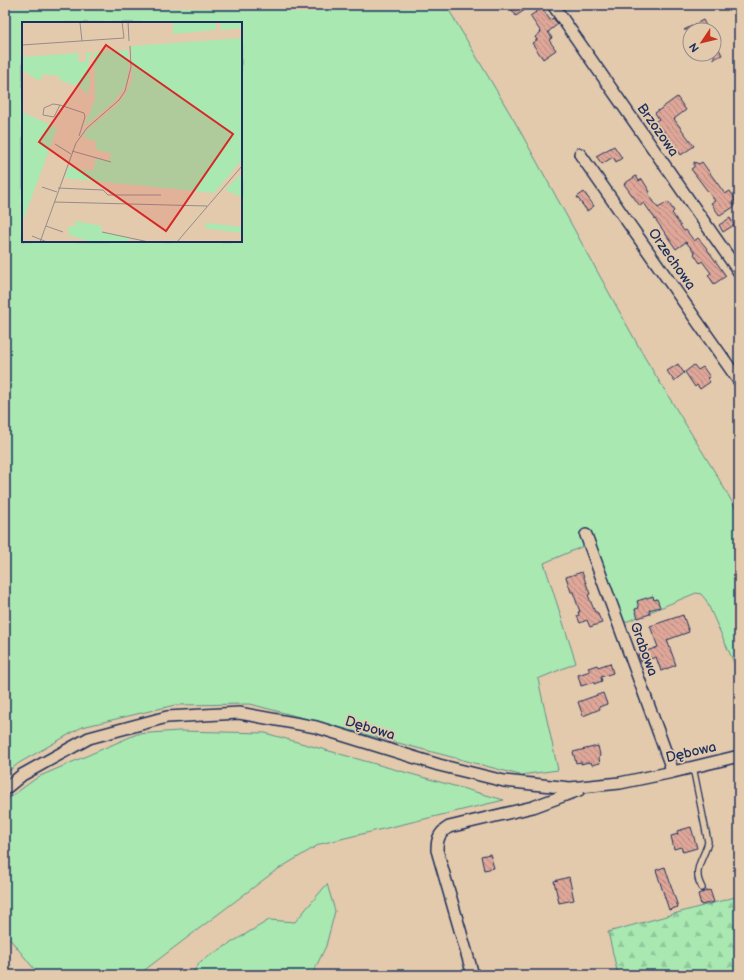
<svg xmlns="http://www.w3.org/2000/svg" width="744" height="980" font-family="'Balsamiq Sans',sans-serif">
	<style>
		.green { fill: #a9e8b1; stroke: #628c88; fill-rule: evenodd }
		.forest { fill: url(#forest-firs); stroke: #628c88 }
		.building { fill: url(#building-back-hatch); stroke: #1b2f5e }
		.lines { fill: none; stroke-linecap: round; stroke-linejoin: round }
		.service-casing { stroke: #1b2f5e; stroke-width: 8 }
		.minor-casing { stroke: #1b2f5e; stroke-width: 14 }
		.service { stroke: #e4caac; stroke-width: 5.5 }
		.minor { stroke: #e4caac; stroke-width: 11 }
		.labels { text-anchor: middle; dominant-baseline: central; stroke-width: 3.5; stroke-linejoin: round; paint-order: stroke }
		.street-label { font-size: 14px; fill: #1b2f5e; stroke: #e4caac }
		.inset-road { fill: none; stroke: #948c8d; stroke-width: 1 }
		.view { fill: #d62828; fill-opacity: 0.15; stroke: #d62828; stroke-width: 2 }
		.inset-edge { fill: none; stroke: #1b2f5e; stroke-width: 2 }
	</style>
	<defs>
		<pattern id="forest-firs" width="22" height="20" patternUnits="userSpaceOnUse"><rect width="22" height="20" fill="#a9e8b1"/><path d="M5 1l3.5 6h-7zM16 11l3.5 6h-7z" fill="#91c79b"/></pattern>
		<pattern id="building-back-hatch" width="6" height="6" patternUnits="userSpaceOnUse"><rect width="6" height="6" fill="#dfa798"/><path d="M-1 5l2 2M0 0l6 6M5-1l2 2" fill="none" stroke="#b4887f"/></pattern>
	</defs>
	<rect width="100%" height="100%" fill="#e4caac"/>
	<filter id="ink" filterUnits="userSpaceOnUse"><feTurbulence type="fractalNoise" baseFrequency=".025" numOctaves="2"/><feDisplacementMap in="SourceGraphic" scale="8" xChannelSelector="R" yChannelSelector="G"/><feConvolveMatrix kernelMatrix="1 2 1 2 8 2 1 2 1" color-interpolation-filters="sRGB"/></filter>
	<g filter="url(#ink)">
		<path class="green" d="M5,5H446L515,122L645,358L716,474L739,514V674L706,600L701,594L696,593L621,624L593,542L544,563L576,663L538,679L558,770L520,775L250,704L175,705L82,727L19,763L5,774ZM23,23H241V241H23Z
			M179,731L265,733L504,800L320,844L275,871L138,975H39L5,933V801L38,777L137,734Z
			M327,884L335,911L326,946L312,975H191L201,961L269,920L295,922Z"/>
		<path class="forest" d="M739,896V975H618L608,932Z"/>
		<path class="building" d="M509,5H532L516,16Z
			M542,8L550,20L553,18L558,24L548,32L552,38L549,40L556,50L543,59L532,43L537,40L535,37L541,32L530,16Z
			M703,20L706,26L699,30H684Z
			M714,39L722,55L714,59Z
			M677,97L686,110L674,119L694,146L681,155L662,129L658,131L653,123L659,119L655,113Z
			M614,146L622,158L616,162L613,157L602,164L596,156Z
			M694,162L699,164L702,162L725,194L730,191L736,200L732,202L735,206L720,216L711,203L715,201L691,169L694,167Z
			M636,176L639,181L642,179L650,192L648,193L658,208L668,202L674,211L672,213L684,231L686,230L694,241L698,238L705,246L726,276L714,284L708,275L711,273L702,261L700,263L694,254L695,253L686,242L676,249L644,203L640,206L624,184Z
			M584,192L594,206L587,211L577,197Z
			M730,218L734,225L723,232L719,225Z
			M678,364L684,373L674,381L667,371Z
			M694,365L698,370L703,367L710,377L707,378L710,382L700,389L697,385L695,387L685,372Z
			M582,572L590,594L588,595L595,612H597L602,623L590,627L587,620L580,623L577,616L579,615L578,612H580L573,592H571L566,577Z
			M653,596L654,600L657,599L660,607L649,610L650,614L638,618L635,609L639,608L637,601Z
			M683,615L689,632L667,640L676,665L661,671L656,657L641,662L638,654L658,647L650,626Z
			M610,663L613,673L601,677L602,681L594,684V682L581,686L578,675L590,671L588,668L597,665L598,667Z
			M603,693L607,704L599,707L600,709L583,716L578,702Z
			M598,746L600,755L599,758L600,763L592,765L591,762L589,763V762L581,764V762L576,763L573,752Z
			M691,827L697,848L683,852L681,847L674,849L671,836L678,834L677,831Z
			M490,854L494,868L484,870L481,856Z
			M665,867L678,907L669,910L656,870Z
			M569,877L574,900L559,903L554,881Z
			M710,890L714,902L701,905L698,894Z"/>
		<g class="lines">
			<g class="service-casing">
				<path id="service" d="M693,767L708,842C706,853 696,865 698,876C698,880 700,884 702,888"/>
			</g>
			<g class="minor-casing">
				<path id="minor" d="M553,5L739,272
					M580,154L739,381
					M586,535L673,772
					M5,789L22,775L89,738L167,717L239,713L316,727L439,765L504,781L570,788L620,783L673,772L739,756
					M473,975L437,850C437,839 439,833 449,827L533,807L579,790"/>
			</g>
			<use href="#service" class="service"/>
			<use href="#minor" class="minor"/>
		</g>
	</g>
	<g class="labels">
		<g class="street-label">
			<text transform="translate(658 130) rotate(55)">Brzozowa</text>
			<text transform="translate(672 259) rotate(55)">Orzechowa</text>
			<text transform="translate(644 649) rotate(70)">Grabowa</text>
			<text transform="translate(370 728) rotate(17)">Dębowa</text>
			<text transform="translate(691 752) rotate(-13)">Dębowa</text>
		</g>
	</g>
	<g transform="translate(22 22)">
		<rect width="220" height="220" fill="#e4caac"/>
		<path d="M151,0H194V6L193,8L151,12ZM198,0H220V6L199,8ZM220,16V138L192,171L43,156L46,145L71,149L74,136L87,140L89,132L73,127L75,120L61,115L64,109L97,81L104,71L110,57L109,24ZM106,28L107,46L104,63L92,80L62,105L73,77L72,30ZM69,30L66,44L68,63L65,67L67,74L57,64L37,58L38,54L21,52L19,58L14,57L0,48V35L56,31L57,40H64V31ZM217,154L220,155V175L203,168ZM53,199L80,204L79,210L108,216L106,220H70L47,213L46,204L53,205ZM184,201L220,205V211L183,206Z" fill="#a9e8b1"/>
		<path d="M0,90L35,106L0,202Z" fill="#a9e8b1"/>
		<path class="inset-road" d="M41,0H58M106,0L107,19M58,1L60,19M0,23L102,16L100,0M38,83L31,82L22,86L21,93L32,95L38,83L62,91L63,95L57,114M33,122L49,132M50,129L89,140M20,165L35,170M36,166L81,168L86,173H139M32,180L185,184M24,204L41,210M80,210L127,220M10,214L25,220M18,220L54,121L65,106L97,78L103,69L109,45L108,24M155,220L220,144"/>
		<path class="view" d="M84,23L211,112L144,209L17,120Z"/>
		<rect width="220" height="220" class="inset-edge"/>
	</g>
	<rect width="744" height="980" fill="none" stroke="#e4caac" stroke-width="20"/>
	<rect x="10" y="10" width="724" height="960" fill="none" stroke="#1b2f5e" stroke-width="1.5" filter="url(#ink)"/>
	<g transform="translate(702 42) rotate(235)"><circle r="19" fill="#e4caac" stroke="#948c8d"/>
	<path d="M0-3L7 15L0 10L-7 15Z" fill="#c8321e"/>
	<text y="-6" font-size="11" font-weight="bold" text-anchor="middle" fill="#1b2f5e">N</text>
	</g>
</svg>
